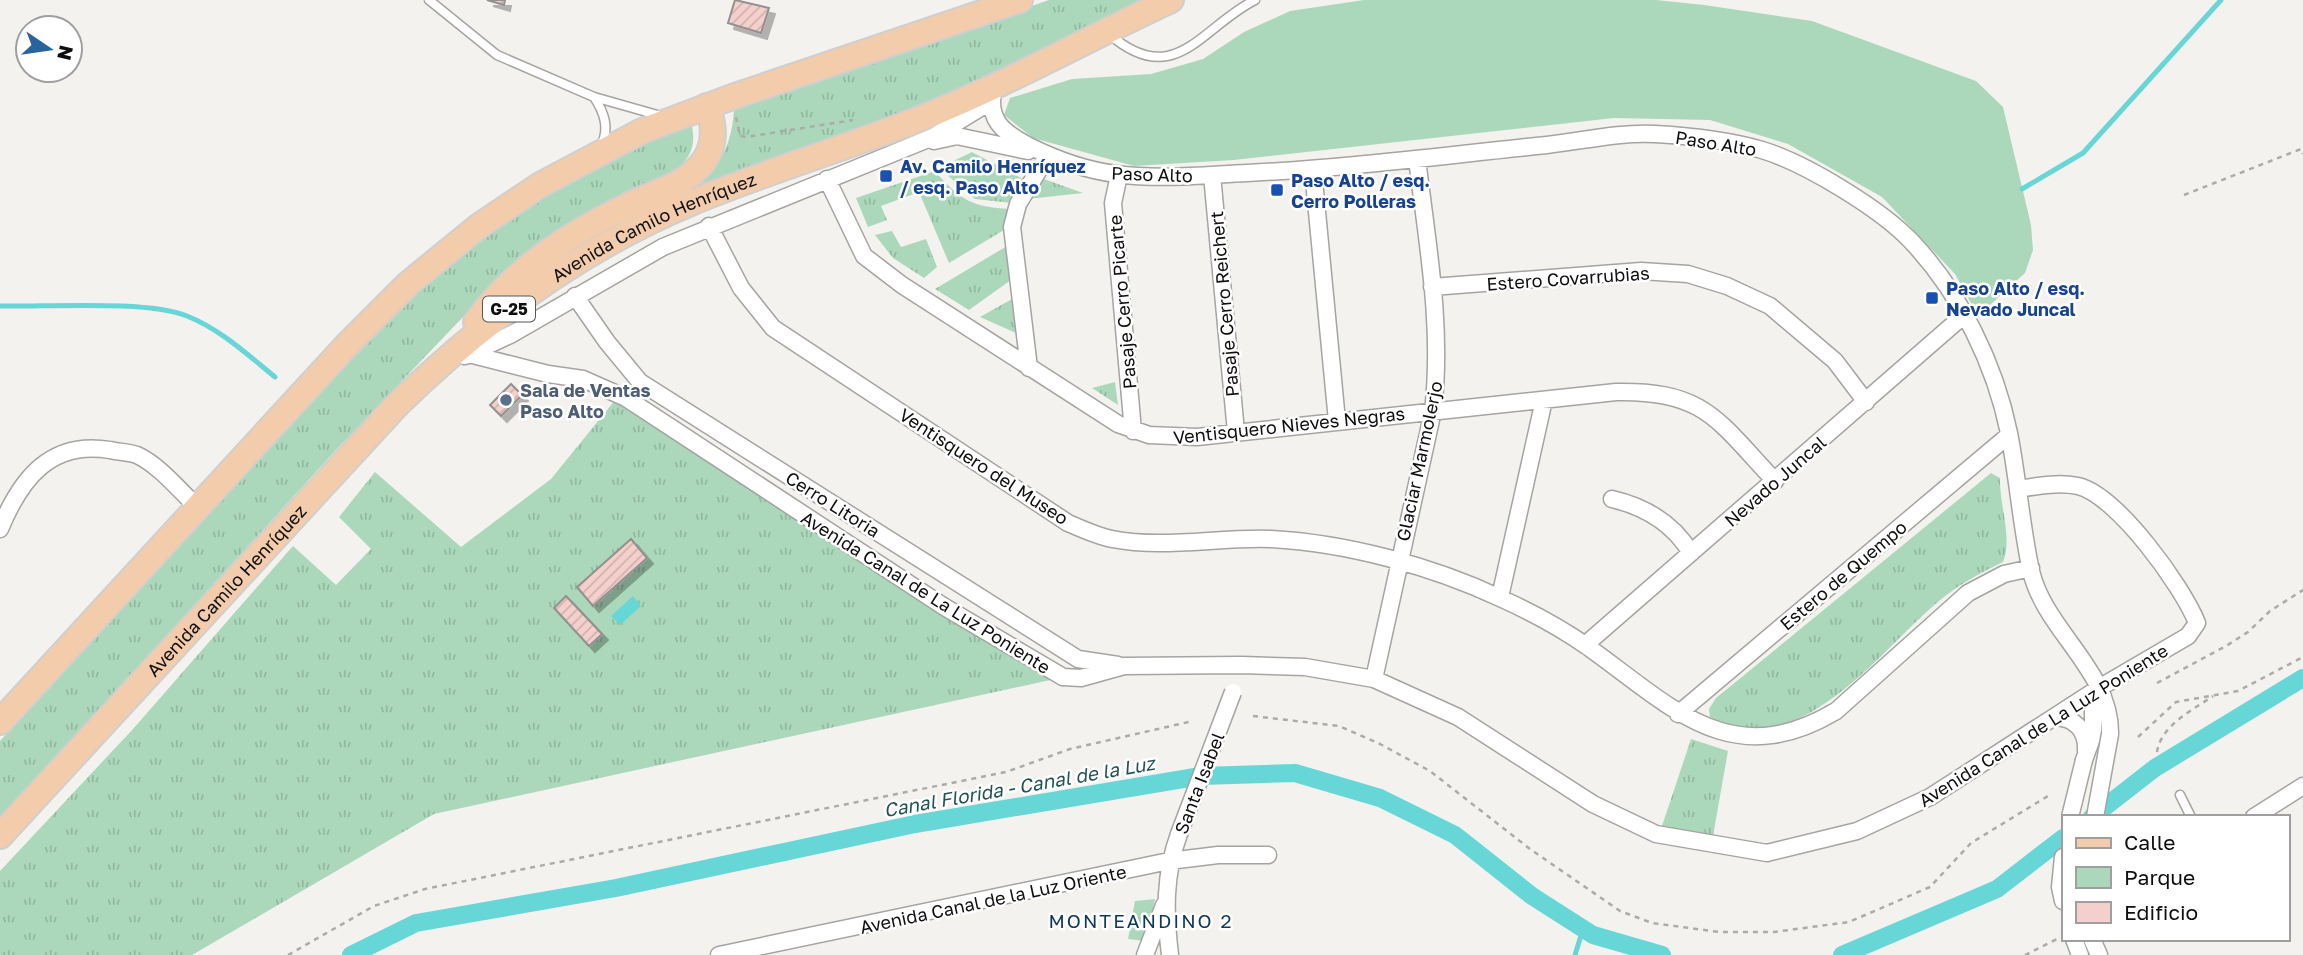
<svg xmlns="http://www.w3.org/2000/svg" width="2303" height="955" font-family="'Golos Text',sans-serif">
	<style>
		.grass { fill: url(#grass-tufts) }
		.park { fill: #abd8bb }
		.water { fill: #67d6d7 }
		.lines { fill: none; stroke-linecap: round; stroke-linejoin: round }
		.stream { stroke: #67d6d7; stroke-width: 5 }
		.canal { stroke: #67d6d7; stroke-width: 18 }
		.building { fill: url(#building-hatch); stroke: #94908f; stroke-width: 2; filter: url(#shadow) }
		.lane-casing { stroke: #a6a4a1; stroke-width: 11 }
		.street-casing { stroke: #a6a4a1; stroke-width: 19 }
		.primary-casing { stroke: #cfcfcf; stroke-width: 28 }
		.path { stroke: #acaba9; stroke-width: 2.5; stroke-dasharray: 5 5; stroke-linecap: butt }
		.lane { stroke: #fff; stroke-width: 8 }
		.street { stroke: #fff; stroke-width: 16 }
		.primary { stroke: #f3ccab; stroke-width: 24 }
		.street-bridge-casing { stroke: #a6a4a1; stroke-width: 19; stroke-linecap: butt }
		.street-bridge { stroke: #fff; stroke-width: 16 }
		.transit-dot { fill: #1a4fb4; stroke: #fff; stroke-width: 2.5 }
		.service-dot { fill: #5c6f8a; stroke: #fff; stroke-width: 2.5 }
		.labels { text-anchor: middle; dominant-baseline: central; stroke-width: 5; stroke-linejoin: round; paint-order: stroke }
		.shield { fill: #fff; stroke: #575756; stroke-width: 2 }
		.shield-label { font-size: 16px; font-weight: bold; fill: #0f0f0e }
		.street-label { font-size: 18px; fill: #0f0f0e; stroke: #fff }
		.transit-label { font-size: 18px; font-weight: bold; fill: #164399; stroke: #fff; text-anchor: start }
		.service-label { font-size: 18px; font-weight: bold; fill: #4e5e75; stroke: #fff; text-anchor: start }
		.water-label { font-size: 19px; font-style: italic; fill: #225353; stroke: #fff }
		.neighbourhood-label { font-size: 19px; letter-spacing: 2px; fill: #0e395e; stroke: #fff }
	</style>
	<defs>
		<pattern id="grass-tufts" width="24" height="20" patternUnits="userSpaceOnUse" patternTransform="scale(1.75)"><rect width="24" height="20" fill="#abd8bb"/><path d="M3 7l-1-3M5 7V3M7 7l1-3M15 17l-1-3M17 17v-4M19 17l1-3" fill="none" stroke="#92b8a0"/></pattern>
		<pattern id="building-hatch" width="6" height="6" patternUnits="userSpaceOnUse" patternTransform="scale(1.75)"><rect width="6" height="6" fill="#f4d0cc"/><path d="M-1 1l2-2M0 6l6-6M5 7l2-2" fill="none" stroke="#d0b1ae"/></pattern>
		<filter id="shadow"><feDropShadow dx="6" dy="6" stdDeviation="0" flood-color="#0004"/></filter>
	</defs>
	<rect width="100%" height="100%" fill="#f4f2ef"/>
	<path class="grass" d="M1049,0H1142L970,86L523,285C548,262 576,243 607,227C637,212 690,198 711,172C727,153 733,132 734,108Z
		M691,123C699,151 685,164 665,180L504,274L337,449L0,817V741L341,365L427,283L482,238L581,173Z
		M972,152L1021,178L1024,182L1012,203L975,199L939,168Z
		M935,171C960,200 972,207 1010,209L1004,230L949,263L919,192L881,206L887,220L868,227L856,198Z
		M1041,178L1083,193L1028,199Z
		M892,231L901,247L926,239L937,267L924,278L893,258L875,235Z
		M1007,246L1011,280L969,310L935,289Z
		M1012,299L1016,333L980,317Z
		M1115,382L1118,405L1092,388Z
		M620,394L1055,679L434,814L192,955H0V871L133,729L293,546L336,585L371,549L339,517L375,472L461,547L551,479Z
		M1991,473L2000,478C1999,504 2013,538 2003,562C1980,573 1958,585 1939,601C1880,650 1798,767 1710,717L1709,709L1716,698Z
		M1691,739L1728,751L1713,836L1662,826Z
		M1155,899L1145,941L1128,939L1135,901Z"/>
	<path class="park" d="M1364,0H1656L1704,5L1812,21L1976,81L2003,107L2031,225L2033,250L2025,273L1978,316L1955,274L1882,197L1788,144L1710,120L1614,118L1234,160L1134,166L1033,138L1004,115L1010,98L1072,79L1151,74L1203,59L1244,32L1290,11Z"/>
	<path class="water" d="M633,596L641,606L620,625L611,616Z"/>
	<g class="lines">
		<path class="stream" d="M2022,189L2083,153L2221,0
			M0,306C46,307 148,300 187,316C220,329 248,355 275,377
			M1575,955L1583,929"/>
		<path class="canal" d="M2092,817L2155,768L2303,678
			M351,955L416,923L616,888L915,824L1201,776L1295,773L1380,798L1455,835L1532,896L1593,935L1662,955
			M1842,955L1997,889L2063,838"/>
	</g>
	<path class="building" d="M487,0H505L504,5Z
		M735,0L769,8L761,33L728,23Z
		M511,384L522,395L501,416L490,405Z
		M631,539L647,558L593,606L577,587Z
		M566,596L602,634L589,646L554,608Z"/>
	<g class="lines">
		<g class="lane-casing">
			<path id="lane" d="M429,0L497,55L594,97L661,116
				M1109,34C1175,91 1201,27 1255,0
				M594,97C604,112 610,128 601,146
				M2180,795L2191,817"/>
		</g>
		<g class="street-casing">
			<path id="street" d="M994,87C986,119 1002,132 1029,146C1057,160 1085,170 1116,174C1160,180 1204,175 1247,173C1348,168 1447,155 1547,145C1582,141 1620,132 1655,134C1690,136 1728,140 1762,150C1805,163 1881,209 1912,242C1961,294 1995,365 2009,433C2018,479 2021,525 2031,571C2045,631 2111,670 2110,734
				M934,141L957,136L1028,151
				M1313,170L1337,421
				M1119,175L1113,203L1133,431
				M1212,175L1236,432
				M827,179L864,256L902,285L1118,424L1149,435L1197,437L1616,392C1705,390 1718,421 1775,481
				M709,226L741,288L773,328L1068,523C1082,529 1097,536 1112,539C1164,549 1218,537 1271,539C1346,543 1432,566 1500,598C1529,611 1561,628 1588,647C1671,706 1730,774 1836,711L1968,593L2004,574L2031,568
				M1432,287L1641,271L1688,274L1727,286L1770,306L1835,361L1866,402
				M575,296L607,342L640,382L1078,659L1118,665
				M469,354L548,374L583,379L626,398L943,606L1063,677L1081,678L1124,666L1242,665L1305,667L1374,679L1458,717L1593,804L1656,834L1767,853L1857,831L1930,797L2099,688L2188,636L2197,623C2183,587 2117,495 2078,486C2058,482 2037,486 2018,489
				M465,356L510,335L663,247L933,137L990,102
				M1029,368L1012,227L1018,204L1048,155
				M1612,499C1646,507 1673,523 1691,553
				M0,529C21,478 51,440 110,450C118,452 129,452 137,455C159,465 180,491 198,508
				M1500,597L1544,400
				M1585,645L1963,316
				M1374,679L1433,411C1443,326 1427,242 1417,159
				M1678,714L2009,435
				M2055,717C2076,718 2087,731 2086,751
				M2084,760L2093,735V703L2099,688
				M2254,817L2303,786
				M2063,857L2060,887L2063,901
				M2074,939L2080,955
				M2092,939L2099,955
				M719,955L1169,861L1218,855H1268
				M1145,955L1164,905
				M1170,955C1165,913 1164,875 1179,834"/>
		</g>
		<g class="primary-casing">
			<g id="primary">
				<path d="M476,322C515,269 569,234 627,206C649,194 679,188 697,169C716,151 716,128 707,106"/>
				<path d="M0,722L347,345L408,284L479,226L540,185L642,131L732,97L1020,0"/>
				<path id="s1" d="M0,836L397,405C482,322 582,248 693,202C768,171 846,148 922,118C1007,84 1087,39 1171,0"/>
			</g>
		</g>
		<path class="path" d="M736,117L740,136L746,137L853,120
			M2184,195L2301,149L2303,154
			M2157,683L2226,646L2248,632L2270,611L2303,590
			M1253,716L1339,726L1380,744L1430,771L1530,849L1620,911L1652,923L1719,932H1774L1849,922L1930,887L1971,843L2048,796
			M2138,737L2176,702L2238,691L2303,657
			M2157,752C2161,725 2193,710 2213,696
			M288,955L374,906L425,889L1006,772L1070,749L1193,721
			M2025,955L2057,939"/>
		<use href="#lane" class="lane"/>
		<use href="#street" class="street"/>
		<use href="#primary" class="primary"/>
		<g class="street-bridge-casing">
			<path id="street-bridge" d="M2070,817L2084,760
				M2095,817L2110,734
				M1179,834L1233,692"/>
		</g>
		<use href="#street-bridge" class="street-bridge"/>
	</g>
	<g class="transit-dot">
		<rect x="879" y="169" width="14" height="14" rx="3.5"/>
		<rect x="1270" y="183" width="14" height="14" rx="3.5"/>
		<rect x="1925" y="291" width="14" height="14" rx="3.5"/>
	</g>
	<circle class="service-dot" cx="506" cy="400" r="7"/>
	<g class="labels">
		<rect class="shield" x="483" y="296.5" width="52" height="25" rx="5"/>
		<g class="shield-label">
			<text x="509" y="309">G-25</text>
		</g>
		<g class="street-label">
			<text transform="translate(1716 143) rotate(9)">Paso Alto</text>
			<text transform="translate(1152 174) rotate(2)">Paso Alto</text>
			<text stroke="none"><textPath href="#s1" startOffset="901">Avenida Camilo Henríquez</textPath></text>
			<text transform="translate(1568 278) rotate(-4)">Estero Covarrubias</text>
			<text transform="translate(1122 302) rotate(-95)">Pasaje Cerro Picarte</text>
			<text transform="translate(1224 304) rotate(-95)">Pasaje Cerro Reichert</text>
			<text transform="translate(1289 425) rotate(-6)">Ventisquero Nieves Negras</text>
			<text transform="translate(1419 461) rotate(-78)">Glaciar Marmolerjo</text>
			<text transform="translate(984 466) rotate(33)">Ventisquero del Museo</text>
			<text transform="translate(1775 481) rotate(-41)">Nevado Juncal</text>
			<text transform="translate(833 504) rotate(32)">Cerro Litoria</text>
			<text transform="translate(1843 575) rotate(-40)">Estero de Quempo</text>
			<text stroke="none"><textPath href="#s1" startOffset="334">Avenida Camilo Henríquez</textPath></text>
			<text transform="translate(926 592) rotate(32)">Avenida Canal de La Luz Poniente</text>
			<text transform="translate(2043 725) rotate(-32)">Avenida Canal de La Luz Poniente</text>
			<text transform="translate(1199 783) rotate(-69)">Santa Isabel</text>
			<text transform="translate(993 899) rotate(-12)">Avenida Canal de la Luz Oriente</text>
		</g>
		<g class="transit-label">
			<text x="900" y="166">Av. Camilo Henríquez<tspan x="900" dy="21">/ esq. Paso Alto</tspan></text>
			<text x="1291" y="180">Paso Alto / esq.<tspan x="1291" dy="21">Cerro Polleras</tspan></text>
			<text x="1946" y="288">Paso Alto / esq.<tspan x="1946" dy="21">Nevado Juncal</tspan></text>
		</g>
		<g class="service-label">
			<text x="520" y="390">Sala de Ventas<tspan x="520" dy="21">Paso Alto</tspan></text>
		</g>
		<g class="water-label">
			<text transform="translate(1019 786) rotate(-10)">Canal Florida - Canal de la Luz</text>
		</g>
		<g class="neighbourhood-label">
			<text x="1141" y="920">MONTEANDINO 2</text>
		</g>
	</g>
	<rect x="2062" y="815" width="228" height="126" fill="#ffffff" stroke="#9f9f9f" stroke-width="2"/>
	<rect x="2076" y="838" width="35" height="10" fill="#f3ccab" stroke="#9f9f9f" stroke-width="2"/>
	<text x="2124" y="850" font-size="21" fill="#0f0f0e">Calle</text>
	<rect x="2076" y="867" width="35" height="21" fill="#abd8bb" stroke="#9f9f9f" stroke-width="2"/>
	<text x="2124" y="885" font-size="21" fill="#0f0f0e">Parque</text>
	<rect x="2076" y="902" width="35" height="21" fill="#f4d0cc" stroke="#9f9f9f" stroke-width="2"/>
	<text x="2124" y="920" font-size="21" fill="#0f0f0e">Edificio</text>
	<g transform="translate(49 49) rotate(103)"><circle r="33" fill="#ffffff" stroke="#9f9f9f" stroke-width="2"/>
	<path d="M0-5L12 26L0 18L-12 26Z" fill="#28659c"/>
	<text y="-10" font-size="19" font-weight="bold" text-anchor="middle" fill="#0f0f0e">N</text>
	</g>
</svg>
